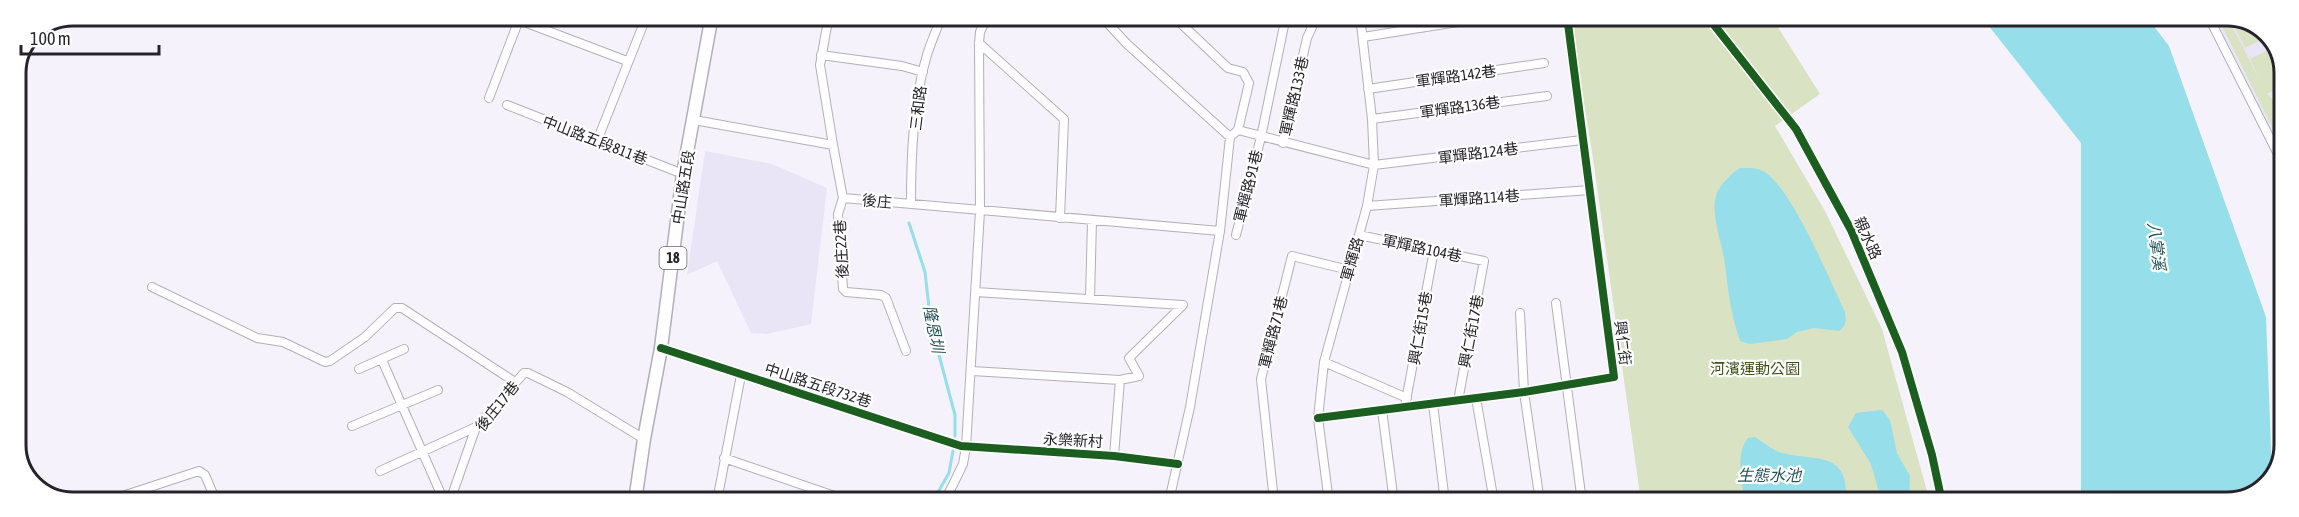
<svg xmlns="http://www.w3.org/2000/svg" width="2299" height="517" font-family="'Asap Condensed','Noto Sans TC',sans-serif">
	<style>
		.built { fill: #eae5f6 }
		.green { fill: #d9e2c2 }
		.water { fill: #96deea }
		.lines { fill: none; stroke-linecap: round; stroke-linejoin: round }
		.stream { stroke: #96deea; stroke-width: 3 }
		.street-casing { stroke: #b2b0b7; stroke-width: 10 }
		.primary-casing { stroke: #b2b0b7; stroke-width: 15 }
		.street { stroke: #fefdff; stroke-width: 8 }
		.primary { stroke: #fefdff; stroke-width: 12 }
		.cycleway-casing { stroke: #fff; stroke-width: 11 }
		.cycleway { stroke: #1b5e20; stroke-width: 8 }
		.labels { text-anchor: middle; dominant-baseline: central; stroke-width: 4.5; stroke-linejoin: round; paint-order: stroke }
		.shield { fill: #fff; stroke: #67666a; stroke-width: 1.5 }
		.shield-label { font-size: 14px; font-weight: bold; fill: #26242a }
		.street-label { font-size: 15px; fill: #26242a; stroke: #fff }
		.park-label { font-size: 15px; fill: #45511d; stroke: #fff }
		.water-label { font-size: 16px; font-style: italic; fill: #245358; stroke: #fff }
		.rim { fill: none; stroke: #26242a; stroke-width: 3 }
	</style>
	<rect width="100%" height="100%" fill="#f5f2fc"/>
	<path class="built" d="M2213,16H2238L2270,34L2284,65L2283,143L2278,148Z
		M705,151L772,164L827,188L811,324L767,334L751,333L717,261L687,275Z"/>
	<path class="green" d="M1570,16H1771L1820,94L1775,126L1825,211L1882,329L1930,502H1641L1593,158Z
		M2217,16H2227L2260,81L2250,59L2270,49L2284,76V85L2267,94L2274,100L2283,98V111H2275L2282,124L2273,129Z
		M2229,16C2244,16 2259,25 2265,38L2245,48Z"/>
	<path class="water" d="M1981,16H2146L2169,46L2266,317L2272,474L2262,490L2227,502H2081V143Z
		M1740,168C1748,168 1755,167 1763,171C1791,186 1830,281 1845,312C1846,321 1847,325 1839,331L1814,328L1797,332L1787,339L1750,344L1740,341C1731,315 1728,291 1725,264C1723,245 1708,209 1718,191C1722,183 1732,173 1740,168Z
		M1882,410L1890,420L1897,453L1910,476L1909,502H1882L1871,464L1848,427L1856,413Z
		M1755,437C1763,442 1771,449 1779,452C1816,463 1849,448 1846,502H1745C1742,482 1735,454 1748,438Z"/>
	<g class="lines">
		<path class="stream" d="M909,223L925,272L931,325L955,415V436
			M933,501L949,473L953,451"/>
		<g class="street-casing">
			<path id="street" d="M829,15L820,65L833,145
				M1101,16L1127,44L1230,137
				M1707,16L1796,129L1851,230L1902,352L1932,455L1942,502
				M2208,16L2283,164
				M519,20L627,61
				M1363,37L1495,16
				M979,43L1064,119L1060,218
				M821,55L902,66L923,72
				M1368,89L1544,63
				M489,98L520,17
				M507,105L683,174
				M1372,119L1547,96
				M694,120L833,145L843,198L838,214L843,289L846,292L881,295L886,298L906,351
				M1238,130L1374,165L1582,140
				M597,141L647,15
				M1283,143L1307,38L1317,16
				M843,198L1220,231
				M911,204C911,156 913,101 927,55C931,42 937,29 942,15
				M1367,206L1590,190
				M1236,235L1261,137L1286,16
				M1359,235L1484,261L1458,401
				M152,287L257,338L283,342L325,362L330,361L365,337L395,308H402L515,382
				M976,292L1183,305L1129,358L1139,376L1120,380L1114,456
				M1090,299L1092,220
				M1556,303L1582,502
				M1520,313L1524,392L1540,502
				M661,348L961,446L1114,456L1178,464
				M382,360L444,501
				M1324,362L1407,398
				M359,369L404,349
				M972,371L1120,380
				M1476,398L1494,502
				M1433,404L1445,502
				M1405,406L1434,250
				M1382,410L1394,502
				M1318,418L1524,392L1614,377L1567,16
				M352,426L438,390
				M724,458L849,501
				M380,471L476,427
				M330,496V501
				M107,501L199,471L205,475L216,501
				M450,501L476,427L524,373H528L567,392L644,439
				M717,501L741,375
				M945,501L963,464L966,447L980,211L979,43L980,32L988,15
				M1169,501L1190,407L1220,231L1230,137L1238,130L1249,83L1243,72L1228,68L1173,16
				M1274,501L1261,379L1292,256L1349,270
				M1329,502L1318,418L1324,362L1367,206L1374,165L1372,119L1360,16"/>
		</g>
		<g class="primary-casing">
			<path id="primary" d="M635,501L644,439L661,348L683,174L712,15"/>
		</g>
		<use href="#street" class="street"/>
		<use href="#primary" class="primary"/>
		<g class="cycleway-casing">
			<path id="cycleway" d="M1707,16L1796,129L1851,230L1902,352L1932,455L1942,502
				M661,348L961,446L1114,456L1178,464
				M1318,418L1524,392L1614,377L1567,16"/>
		</g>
		<use href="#cycleway" class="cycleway"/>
	</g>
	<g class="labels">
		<rect class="shield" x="659.5" y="247" width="27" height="22" rx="4.5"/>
		<g class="shield-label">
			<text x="673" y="258">18</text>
		</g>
		<g class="street-label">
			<text transform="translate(1456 76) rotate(-8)">軍輝路142巷</text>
			<text transform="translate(1294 96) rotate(-77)">軍輝路133巷</text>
			<text transform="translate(1460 107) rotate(-8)">軍輝路136巷</text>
			<text transform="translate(918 108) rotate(-83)">三和路</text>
			<text transform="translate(595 140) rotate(21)">中山路五段811巷</text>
			<text transform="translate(1478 153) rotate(-7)">軍輝路124巷</text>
			<text transform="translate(1248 186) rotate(-76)">軍輝路91巷</text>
			<text transform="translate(683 187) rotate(-81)">中山路五段</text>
			<text transform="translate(1479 198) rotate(-4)">軍輝路114巷</text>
			<text transform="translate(877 201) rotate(5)">後庄</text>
			<text transform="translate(1868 238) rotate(66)">親水路</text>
			<text transform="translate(1422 248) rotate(12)">軍輝路104巷</text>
			<text transform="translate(841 249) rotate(-93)">後庄22巷</text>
			<text transform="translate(1352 259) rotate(-74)">軍輝路</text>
			<text transform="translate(1420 328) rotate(-80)">興仁街15巷</text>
			<text transform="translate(1471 331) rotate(-79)">興仁街17巷</text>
			<text transform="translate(1273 332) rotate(-76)">軍輝路71巷</text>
			<text transform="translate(1623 343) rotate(83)">興仁街</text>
			<text transform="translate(818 385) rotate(18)">中山路五段732巷</text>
			<text transform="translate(497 406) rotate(-51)">後庄17巷</text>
			<text transform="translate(1073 440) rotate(3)">永樂新村</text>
		</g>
		<g class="park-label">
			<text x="1755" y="368">河濱運動公園</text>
		</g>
		<g class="water-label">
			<text transform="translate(2157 246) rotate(83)">八掌溪</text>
			<text transform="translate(934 329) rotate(79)">隆恩圳</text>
			<text x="1769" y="475">生態水池</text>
		</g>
	</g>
	<path d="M0 0H2299V517H0ZM73 26H2227A47 47 0 0 1 2274 73V445A47 47 0 0 1 2227 492H73A47 47 0 0 1 26 445V73A47 47 0 0 1 73 26Z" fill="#fff" fill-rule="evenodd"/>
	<path class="rim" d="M73 26H2227A47 47 0 0 1 2274 73V445A47 47 0 0 1 2227 492H73A47 47 0 0 1 26 445V73A47 47 0 0 1 73 26Z"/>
	<path d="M21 45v9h138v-9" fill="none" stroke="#26242a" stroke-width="3"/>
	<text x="30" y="45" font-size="18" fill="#26242a" stroke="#ffffff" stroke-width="4.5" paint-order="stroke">100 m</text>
</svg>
